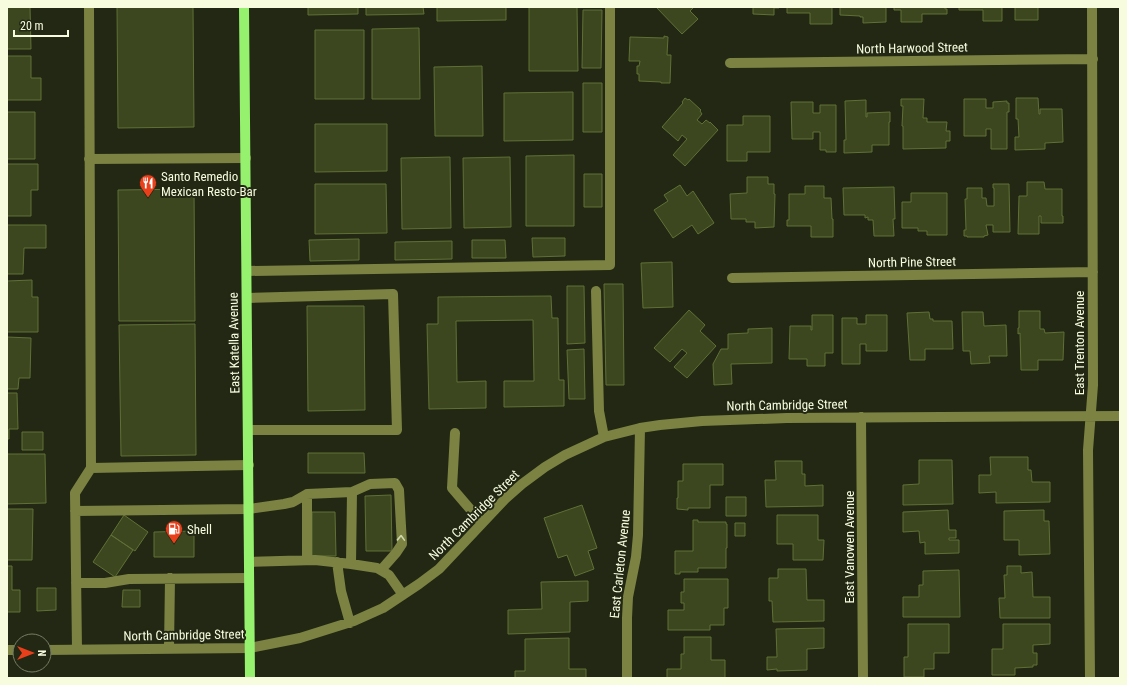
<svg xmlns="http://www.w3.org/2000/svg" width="1127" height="685" font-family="'Roboto Condensed',sans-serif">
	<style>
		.building { fill: #3c4720; stroke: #607035 }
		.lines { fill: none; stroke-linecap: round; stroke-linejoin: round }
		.minor { stroke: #7b8242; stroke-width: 10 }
		.major { stroke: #95f16e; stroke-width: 10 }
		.oneway { stroke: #d1d7ae }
		.labels { text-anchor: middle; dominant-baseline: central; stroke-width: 4; stroke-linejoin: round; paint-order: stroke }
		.street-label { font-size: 13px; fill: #f6fcdd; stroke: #222813 }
		.poi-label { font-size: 13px; fill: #f6fcdd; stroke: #222813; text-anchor: start }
	</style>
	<rect width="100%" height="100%" fill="#222813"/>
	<path class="building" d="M7,7H30L31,49H7Z
		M117,7H193L194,127L118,128Z
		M308,7H358V14L308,15Z
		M366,7H423L424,14L366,15Z
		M437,7H506V20L437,21Z
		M529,7H577L578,71H529Z
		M656,7H694L690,11L698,19L682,34Z
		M753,7H779V8H774V15L753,14Z
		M787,7H832V24H810V13H787Z
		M840,7H885L886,8V22L863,23V17H860V16L840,15Z
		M894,7H945V9H947V14H922V22H901V10H894Z
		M959,7H1002V21H983V10H959Z
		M1015,7H1038V20H1015Z
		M583,10H602L601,68H582Z
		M419,28L420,99H372V29Z
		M315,30H364V99H315Z
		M664,36L668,37L667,55H671L670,83H661V82L639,81V74H637V66H639L640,61H629L630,37L664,38Z
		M7,56H31V78H41V100H7Z
		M482,66L483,136H435L434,67Z
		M583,83H602V132H583Z
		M573,92V140L504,141V93Z
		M685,98L688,100L689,99L701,110L700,111L702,114L697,120L702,124L706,120L710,123V122L718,130L685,166L673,155L687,139L682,135L678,141L662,127L683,103L682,102Z
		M1016,98H1038L1039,114H1040V109H1062L1063,142L1045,143V149L1015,150V137H1019L1018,119H1016Z
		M901,99H924L923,118H927V122H947L946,131H950V141H946V148L903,149V126H902L903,106H901Z
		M964,99H986V108H993V102L1007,101V103H1009V112H1007V149H991V129H986V136H964Z
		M866,100V117H867V113L890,112V122H889V145H872V152L844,153V140H846L845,101Z
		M791,102H813V113H820V105H836V152H826V150H820V132H813V139H792Z
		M7,112H35V159H7Z
		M743,116H770V152H747V161H727V125H743Z
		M315,124H387V171L315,172Z
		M574,155V226H526V156Z
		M450,157L451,228L402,229L401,158Z
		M510,157L511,227L464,228L463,158Z
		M7,164H38V190H31V216H7Z
		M584,174H602V207H584Z
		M747,177H768V184H774V194H775L774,227L755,228V222H746V219H731L730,194L747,193Z
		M1027,182H1044L1045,189H1062V216H1063V223H1041V216H1039V234H1018L1019,196H1027Z
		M315,184H386L387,233L315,234Z
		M993,184H1009L1010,232H993V225H986L988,235L984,236V237H967V236H964V230H966L965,199H967V188H982V198H986L987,206H994V188H993Z
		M680,185L687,196L693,191L714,223L698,234L692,225L673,238L654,210L668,201L664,195Z
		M805,186H824V198H831L832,219H833V237H811V226H787V220H789V194H805Z
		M894,187L895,219H893L894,236H874L873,220H868V217L865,218V215H844L843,188Z
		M194,189L195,321H119L118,190Z
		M911,193H947V235H927V231H918V228H902V202H911Z
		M7,225H46V248H24L23,274H7Z
		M532,238H565V256L533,257Z
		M359,239V260L310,261L309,240Z
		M472,240H505L506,258H472Z
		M452,241V259L395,260V242Z
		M672,262L673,307L643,308L641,263Z
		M32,280V297H38V332H7V281Z
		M604,284H623L624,385H606Z
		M567,286H584L585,343L567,344Z
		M551,296L552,318H558L559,380H564V406L504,407V381H534L533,320L456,321L457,382L486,381V408L429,409L427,324H438V297Z
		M307,306H364L365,410L308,411Z
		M689,310L705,325L700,331L716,346L687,378L674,367L687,353L682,349L670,362L654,348Z
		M1019,311H1040V329H1044L1045,333L1064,332L1063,360H1038V370H1021L1020,333L1018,334V328H1019Z
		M929,312L930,319H933V321H952L953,349H925V360H910L907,313Z
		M962,312H983L984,326L1006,325L1007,356H989L990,363L971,364L970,351H963Z
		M812,315H833V353H825V366H807V359H789L790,326H811V330H812Z
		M866,315H887V351H866V344H860V364H842V318H857V324H866Z
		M195,324L196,455L121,456L119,325Z
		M772,328V363L731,364L732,384L714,385L713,364L721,349H728V334L748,333V329Z
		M7,337L31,338L30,378H19L18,389H7Z
		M584,349L585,399H569L567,350Z
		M7,393H17L18,429H9V439H7Z
		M22,432H43V450H22Z
		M308,453H364L365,473H308Z
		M7,454H45L46,503L7,504Z
		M990,457H1028V470H1031L1032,482H1050V502L996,503V492L979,493V475H991Z
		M919,460H952L953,504L903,505V485L919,484Z
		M775,461H802V474H805V486L823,485V506L766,507L765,480H776Z
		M683,464H723V485H710V508H688V510L677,509V498H678V481H683Z
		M391,495L392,551H366L365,496Z
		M726,497H746V516H726Z
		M582,505L597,548L588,551L594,569L575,576L567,555L558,558L544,518Z
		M7,509H33L32,560H7Z
		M948,510L949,530H956V538H949V540H959V553L925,554V542L920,543L919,531L903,532V512Z
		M1044,510V521H1049L1050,554L1019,555V540H1004V511Z
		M312,512H335L336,556H312Z
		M124,515L148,532L135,551L111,535Z
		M777,515H818V540H824L823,560H793V544H777Z
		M693,520H698V522H726V524H727V548H726V568H698V572H680V574H675V551H693Z
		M735,523H745V536H735Z
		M194,531V557H154V532Z
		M111,535L133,550L115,577L93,562Z
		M7,566H12V590H20V612H7Z
		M1007,566H1021V573L1032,572L1033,597H1050V618H1000L999,598H1005L1004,575H1007Z
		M778,569H806L807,600H824V621L773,622L772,601H769V578H778Z
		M959,570L960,617H903V597H919V585H923V571Z
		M684,579H728V608H724V625H710V630H668V610H684V603H681V592H684Z
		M588,581V601L570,602V632L508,634V610L542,609L541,582Z
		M37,588H56V610L37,611Z
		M123,590H140V607H122Z
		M908,624H949V653H934V669H924V677H904V657H908Z
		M1003,624H1050V644L1033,645V653H1037V665H1033V667L1015,668V675H992V649H1003Z
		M824,628V648L807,649V670L777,671V669L767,670V657H777L776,629Z
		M684,637H711V660H725V678H667V669H681V654H684Z
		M569,638V669H586V678H515V671H525V639Z"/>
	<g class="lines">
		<path class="minor" d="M730,63L1093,59
			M89,159L246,158
			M247,271L610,265V7
			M732,278L1093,272
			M596,291L599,411L604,437
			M247,298L393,294L397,430H248
			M861,417L863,678
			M455,433L452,488L482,523
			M91,468L249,465
			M352,492L370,484L395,483L399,490L402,544L396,553L381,570
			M307,494V560
			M75,511L249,509L284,504L293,502L307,494L352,492L351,564L377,568L389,575L403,595
			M249,562L315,560L351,564
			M337,562L341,591L350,623
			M76,583H105L129,579L249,578
			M169,648L170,578
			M77,649L75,493L91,468L89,7
			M7,650H20
			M44,650L250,648L300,638L354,621L383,608L419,584L439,569L505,499L522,484L545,467L565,455L604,437L640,428L660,425L702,421L787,418L1120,416
			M627,678V618L628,597L636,557L638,535L640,428
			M1090,678L1088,450L1093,385L1092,7"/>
		<path class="major" d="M244,7L250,678"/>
	</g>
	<defs><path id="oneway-chevron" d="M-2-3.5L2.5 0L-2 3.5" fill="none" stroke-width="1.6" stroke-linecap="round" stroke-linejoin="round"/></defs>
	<use class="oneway" href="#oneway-chevron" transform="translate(401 538) rotate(-88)"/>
	<defs>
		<g id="restaurant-pin" transform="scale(0.9)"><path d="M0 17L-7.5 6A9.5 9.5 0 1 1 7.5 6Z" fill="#e93f1b" stroke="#222813"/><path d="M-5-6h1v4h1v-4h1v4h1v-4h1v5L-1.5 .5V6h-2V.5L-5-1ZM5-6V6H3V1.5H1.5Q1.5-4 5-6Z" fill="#fff"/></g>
		<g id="fuel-pin" transform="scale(0.9)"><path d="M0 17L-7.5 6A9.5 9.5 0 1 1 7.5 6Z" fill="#e93f1b" stroke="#222813"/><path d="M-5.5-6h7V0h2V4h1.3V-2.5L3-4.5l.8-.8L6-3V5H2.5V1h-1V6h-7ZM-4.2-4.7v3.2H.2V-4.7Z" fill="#fff"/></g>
	</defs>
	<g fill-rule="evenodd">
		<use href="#restaurant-pin" x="148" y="183"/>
		<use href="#fuel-pin" x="174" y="529"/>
	</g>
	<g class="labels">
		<g class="street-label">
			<text transform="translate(912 48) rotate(-1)">North Harwood Street</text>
			<text transform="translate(912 262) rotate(-1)">North Pine Street</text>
			<text transform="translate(234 343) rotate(-91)">East Katella Avenue</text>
			<text transform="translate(1079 343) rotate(-90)">East Trenton Avenue</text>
			<text transform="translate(787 405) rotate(-1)">North Cambridge Street</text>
			<text transform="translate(474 515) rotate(-45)">North Cambridge Street</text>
			<text transform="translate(849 547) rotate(-90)">East Vanowen Avenue</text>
			<text transform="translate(620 564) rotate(-84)">East Carleton Avenue</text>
			<text transform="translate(184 635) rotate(-1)">North Cambridge Street</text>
		</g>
		<g class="poi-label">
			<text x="161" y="176">Santo Remedio<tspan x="161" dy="15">Mexican Resto-Bar</tspan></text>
			<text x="187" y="529">Shell</text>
		</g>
	</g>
	<rect width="1127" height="685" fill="none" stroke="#f6fcdd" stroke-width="16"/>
	<g transform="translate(32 653) rotate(90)"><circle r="19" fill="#222813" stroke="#777d64"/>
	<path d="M0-3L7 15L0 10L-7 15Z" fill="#e93f1b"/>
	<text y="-6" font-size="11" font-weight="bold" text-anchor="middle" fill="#f6fcdd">N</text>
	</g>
	<path d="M14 30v6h54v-6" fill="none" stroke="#f6fcdd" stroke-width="2"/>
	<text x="20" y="30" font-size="12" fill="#f6fcdd" stroke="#222813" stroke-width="3" paint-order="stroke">20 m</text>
</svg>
